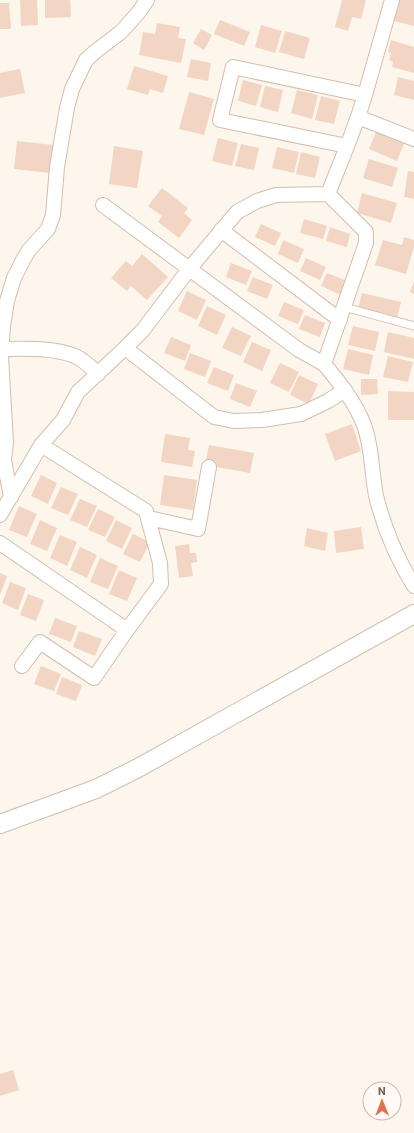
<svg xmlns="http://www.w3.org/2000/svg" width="414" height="1133" font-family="Roboto,sans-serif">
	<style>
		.building { fill: #f3d5c3 }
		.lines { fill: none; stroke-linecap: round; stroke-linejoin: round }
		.service-casing { stroke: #d1beb0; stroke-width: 9 }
		.minor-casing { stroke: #d1beb0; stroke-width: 16 }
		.tertiary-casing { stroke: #d1beb0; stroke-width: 20 }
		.service { stroke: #fff; stroke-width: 7 }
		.minor { stroke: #fff; stroke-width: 14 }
		.tertiary { stroke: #fff; stroke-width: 18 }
	</style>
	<rect width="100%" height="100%" fill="#fdf6ec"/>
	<path class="building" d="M20,0H37L38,25L21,26Z
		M45,0H70L71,17L45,18Z
		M342,0H366L361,19L352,17L348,31L335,27Z
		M400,0H414V26L394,21Z
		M0,3H9L11,29H0Z
		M220,20L250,32L244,46L214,34Z
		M157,23L180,27L178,38L186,39L181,63L139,55L143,32L155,34Z
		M261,25L282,31L275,53L255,47Z
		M201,29L212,35L204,50L193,43Z
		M285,31L310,38L304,59L279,52Z
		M391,40L414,47V73L392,67L393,62L389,60L391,53L388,52Z
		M191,59L211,63L208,81L187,77Z
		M134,66L168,76L163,93L150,89L148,95L127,89Z
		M20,69L25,93L0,98V73Z
		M398,77L414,81V100L394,95Z
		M243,80L262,85L256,106L238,101Z
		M265,86L283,90L278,112L260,107Z
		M297,90L318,95L312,119L291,113Z
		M189,92L214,99L204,135L179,129Z
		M321,96L340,101L334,124L315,120Z
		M377,130L405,141L397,161L369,149Z
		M218,138L238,143L232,166L212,161Z
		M17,141L53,145L50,173L14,169Z
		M241,144L259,148L254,170L235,166Z
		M114,146L143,151L137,188L109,184Z
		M277,147L299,152L294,173L272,168Z
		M301,152L320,157L315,178L296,174Z
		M369,159L398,168L392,187L363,178Z
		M408,171L414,172V199L404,197Z
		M162,188L188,208L184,213L192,220L179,238L158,222L162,216L148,206Z
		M362,193L397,203L391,223L357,213Z
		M304,219L327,226L323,239L300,233Z
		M261,224L281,233L275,246L255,237Z
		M330,227L350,234L347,247L326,241Z
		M404,237L414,240V247L406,274L375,265L383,240L402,245Z
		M283,240L304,249L298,263L278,254Z
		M142,254L168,277L147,300L131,286L127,291L111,278L126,261L132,266Z
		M306,258L326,267L320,280L300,271Z
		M231,263L252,271L246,285L226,277Z
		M327,273L347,281L341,295L321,286Z
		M253,277L273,285L267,299L247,291Z
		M414,281V294L410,292Z
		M187,291L206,300L197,320L178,311Z
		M362,293L401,302L397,318L358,309Z
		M284,302L304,310L298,324L278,316Z
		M207,306L226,315L217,335L198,326Z
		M305,315L325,323L320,337L299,329Z
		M353,326L379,332L375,351L348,345Z
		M232,327L251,336L241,356L222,348Z
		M388,332L414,338V359L384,352Z
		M171,337L191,345L185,361L164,353Z
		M252,342L271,350L262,371L243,362Z
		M348,349L373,355L369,375L343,369Z
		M190,353L211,361L205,377L184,369Z
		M388,356L413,362L408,382L383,377Z
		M280,363L299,372L289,392L270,383Z
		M214,367L234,375L228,391L207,383Z
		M299,375L318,384L309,404L290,395Z
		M361,379H377L378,394L361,395Z
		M236,383L257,391L250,407L230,399Z
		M388,391L414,392V420H388Z
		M352,424L361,451L335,461L325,434Z
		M165,434L190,438L188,450L195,451L192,467L161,462Z
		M209,445L254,453L250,473L205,465Z
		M41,475L57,483L48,504L31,496Z
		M164,475L197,480L193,510L160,505Z
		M61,487L78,494L68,515L51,508Z
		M80,499L97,506L87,527L70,520Z
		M19,506L37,514L27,537L9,530Z
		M98,509L115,517L105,537L88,530Z
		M40,520L57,528L47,551L30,544Z
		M116,520L132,528L122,549L106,541Z
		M361,527L364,549L336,553L334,531Z
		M307,528L328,533L325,551L304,546Z
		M133,534L150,542L140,562L123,554Z
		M60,535L77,542L67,566L50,558Z
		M189,544L190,553H196L197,562L191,563L193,576L179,578L175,546Z
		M80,547L97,555L87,578L70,570Z
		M100,558L118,566L108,589L90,582Z
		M119,570L137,578L127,601L109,594Z
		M0,573L7,576L0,595Z
		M10,582L26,588L18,610L2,603Z
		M28,594L44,600L36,621L20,615Z
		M55,618L77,626L71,642L49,634Z
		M79,631L102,639L95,656L73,647Z
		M41,666L61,674L54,691L34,684Z
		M62,677L82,685L76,701L56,694Z
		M13,1070L19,1090L0,1096V1074Z"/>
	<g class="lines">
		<g class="service-casing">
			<path id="service" d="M344,307L414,326"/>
		</g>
		<g class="minor-casing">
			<path id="minor" d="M365,95L392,0
				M358,117L414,139
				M328,194C341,161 355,129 365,95L233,67L220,120L347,146
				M103,205L299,350L324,364
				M221,230L340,320
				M125,348L214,417L234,421L262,420L301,414L328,401L345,390
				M0,349C25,349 52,347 75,356C84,360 91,367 98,374
				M11,497L4,460L6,443L1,356L3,326L7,301L14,278L23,260L29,250L48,229L53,215L57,167L67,108L72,89L86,60L96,51L121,32L138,13L147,0
				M0,515L41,445L63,420L78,392L125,348L143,330L190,268L237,212L257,201L276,195L328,194L366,232V243L324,364C340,383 355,402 364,425C373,449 371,475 377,500C385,530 397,559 414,586
				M149,518L198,529L209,467
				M0,543L127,630
				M22,666L40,642L94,678L127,630L161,584L160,563L146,511L41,445"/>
		</g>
		<g class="tertiary-casing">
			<path id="tertiary" d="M0,824L96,789L138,768L414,614"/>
		</g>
		<use href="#service" class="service"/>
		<use href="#minor" class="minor"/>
		<use href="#tertiary" class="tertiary"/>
	</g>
	<g transform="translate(382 1101) rotate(359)"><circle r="19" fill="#fffaf3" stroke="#cabbb1"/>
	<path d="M0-3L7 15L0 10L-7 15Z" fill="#e76f51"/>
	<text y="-6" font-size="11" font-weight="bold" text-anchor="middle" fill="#7a5c4d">N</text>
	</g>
</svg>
